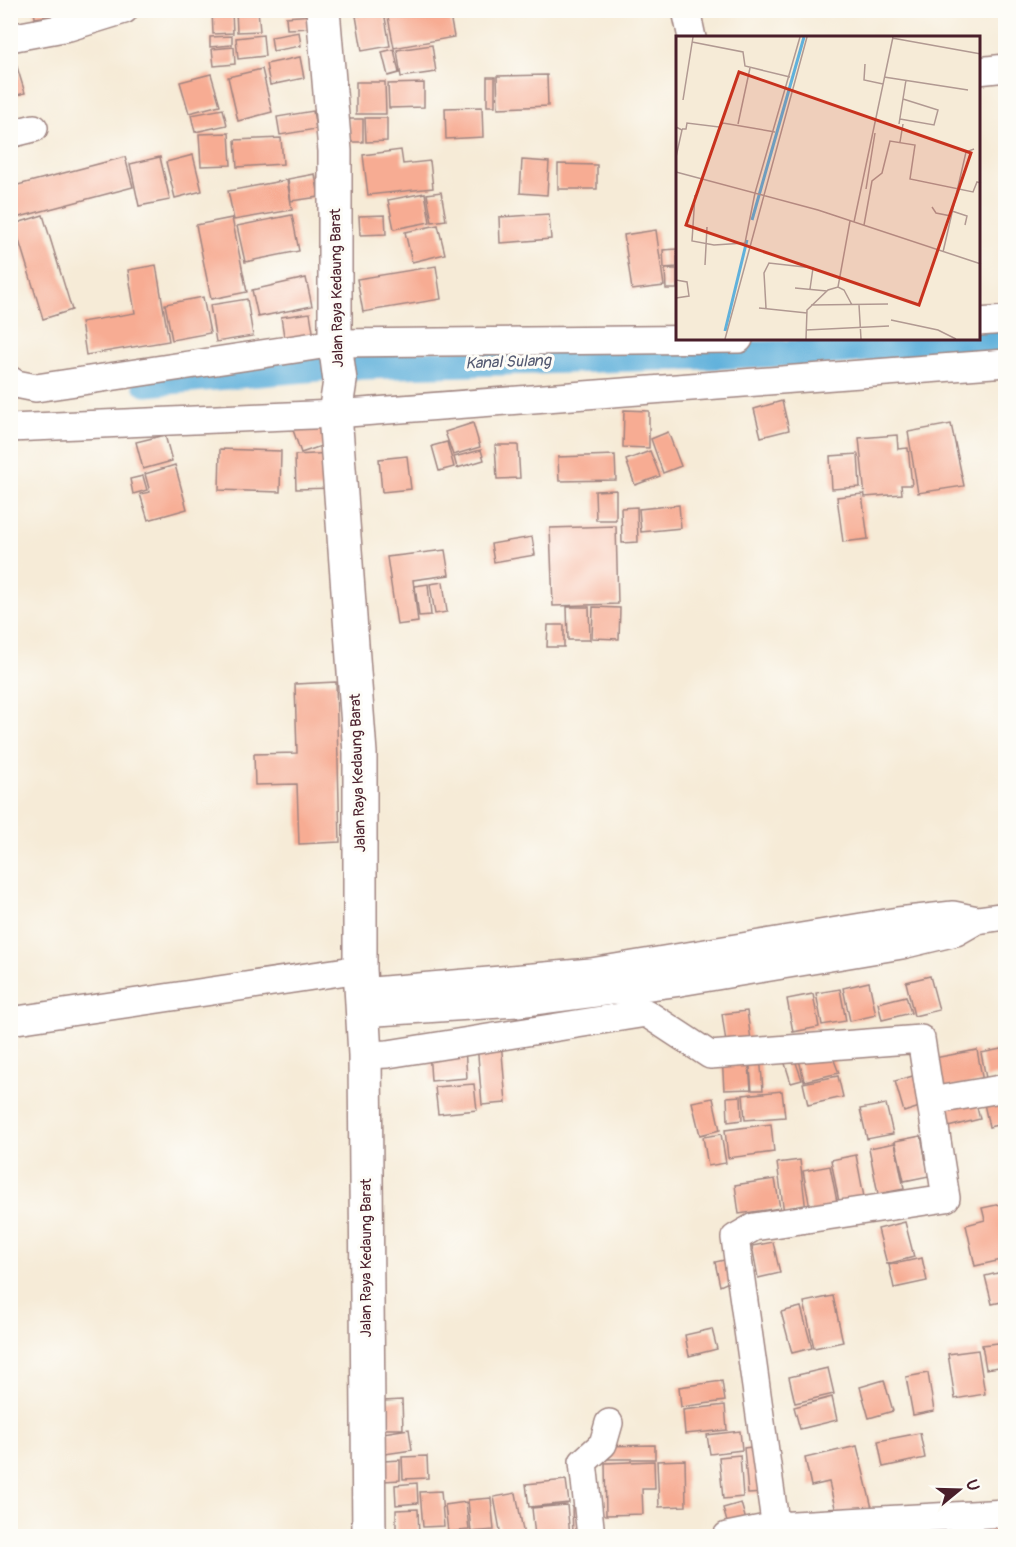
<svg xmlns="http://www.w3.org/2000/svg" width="1016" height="1547" font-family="Pangolin,sans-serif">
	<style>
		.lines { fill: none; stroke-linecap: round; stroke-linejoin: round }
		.canal { stroke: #60b1db; stroke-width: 27 }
		.building { fill: #f7ac93 }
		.minor-casing { stroke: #a08581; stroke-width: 30 }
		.tertiary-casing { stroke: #a08581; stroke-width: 36 }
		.minor { stroke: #fff; stroke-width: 27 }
		.tertiary { stroke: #fff; stroke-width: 33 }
		.labels { text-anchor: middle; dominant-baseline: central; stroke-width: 6; stroke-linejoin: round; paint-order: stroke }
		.street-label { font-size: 15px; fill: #4a1f2b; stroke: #fdfcf7 }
		.water-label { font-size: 16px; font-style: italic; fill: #535971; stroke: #fdfcf7 }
		.inset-river { fill: none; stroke: #60b1db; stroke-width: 3 }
		.inset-road { fill: none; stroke: #b19992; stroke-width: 1.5 }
		.view { fill: #c8321e; fill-opacity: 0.15; stroke: #c8321e; stroke-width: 3 }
		.inset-edge { fill: none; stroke: #4a1f2b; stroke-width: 3 }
	</style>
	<rect width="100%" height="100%" fill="#fdfcf7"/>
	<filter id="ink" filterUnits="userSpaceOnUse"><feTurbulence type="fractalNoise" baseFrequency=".0167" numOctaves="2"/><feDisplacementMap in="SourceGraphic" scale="12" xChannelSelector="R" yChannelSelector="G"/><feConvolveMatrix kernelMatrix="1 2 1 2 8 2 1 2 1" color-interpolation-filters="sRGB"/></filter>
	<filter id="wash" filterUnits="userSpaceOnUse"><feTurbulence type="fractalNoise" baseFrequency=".008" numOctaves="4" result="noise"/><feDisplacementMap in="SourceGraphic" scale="24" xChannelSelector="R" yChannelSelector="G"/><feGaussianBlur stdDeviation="1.35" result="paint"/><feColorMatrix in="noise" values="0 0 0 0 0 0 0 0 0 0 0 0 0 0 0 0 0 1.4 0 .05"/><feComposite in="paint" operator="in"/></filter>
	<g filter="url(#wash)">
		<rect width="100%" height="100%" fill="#f6ebd7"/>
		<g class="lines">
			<path class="canal" d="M146,383L329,367L807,353L1006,339"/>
		</g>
		<g id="blocks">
			<path class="building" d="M34,10H65V14L35,18Z
				M212,10H232L233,33L213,34Z
				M236,10H258L260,31L237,32Z
				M394,10H449L454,37L394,48L387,12Z
				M384,12L390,46L362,51L356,16Z
				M312,15L313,28L287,29L286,17Z
				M299,32L301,46L273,51L271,37Z
				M263,35L265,56L238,59L236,38Z
				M232,36V45L210,47V37Z
				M10,44L25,93L10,97Z
				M432,45L436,72L401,77L397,50Z
				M234,47L235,64L214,66L212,49Z
				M394,49L399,73L388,76L382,52Z
				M300,57L304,78L270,85L266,64Z
				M262,69L272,112L238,121L228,77Z
				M211,74L220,105L189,113L180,82Z
				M547,75L548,106L498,108L497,76Z
				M487,77H495V106H487Z
				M356,82H385L386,114H356Z
				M424,83V107L389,108L388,84Z
				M482,107L483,137L446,139L445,108Z
				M223,109L227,125L195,132L191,115Z
				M313,111L316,129L280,135L277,117Z
				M365,118H387V141L366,142Z
				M349,119H363V142H349Z
				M229,133L231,165L201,166L199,134Z
				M281,138L283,164L237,167L235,140Z
				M401,150L403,164L430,161L433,188L368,195L363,155Z
				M193,155L202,191L175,198L166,162Z
				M125,157L133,187L12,219L10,187Z
				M160,157L170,200L139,206L130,164Z
				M522,160L549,162L547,195L520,193Z
				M558,164L597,165V189H558Z
				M315,174L319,197L291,201L288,179Z
				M287,180L292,210L234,220L228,191Z
				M441,192L446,220L432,222L427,194Z
				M425,193L430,222L394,229L388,200Z
				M549,214L551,239L500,243L499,217Z
				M43,215L72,310L43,319L14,224Z
				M292,215L299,251L245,262L237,226Z
				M385,215L386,234L360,235L359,216Z
				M232,218L247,292L211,299L196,225Z
				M438,225L445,254L412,262L405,232Z
				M656,230L664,286L632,290L624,235Z
				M677,249V267L664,268L663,250Z
				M156,265L169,341L86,355L81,322L135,313L128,270Z
				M436,266L441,299L363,312L357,279Z
				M665,269H677V289H666Z
				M306,278L312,306L258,317L252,290Z
				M203,297L210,333L172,340L165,304Z
				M247,299L253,336L216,342L210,305Z
				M310,313L315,344L286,349L281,317Z
				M782,401L789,430L761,437L754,409Z
				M624,410L649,411V448L623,447Z
				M320,421L327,444L301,453L293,430Z
				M473,423L480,447L453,455L445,432Z
				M951,424L964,486L918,493L908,432Z
				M668,432L681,466L663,473L651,439Z
				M165,435L172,461L143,469L136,442Z
				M897,435L898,449L908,448L912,485H901L902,494L865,497L859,438Z
				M447,442L454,467L439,471L432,446Z
				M495,445H518L520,478L497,479Z
				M220,449L281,451L280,492L219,490Z
				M481,450L484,460L457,468L454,457Z
				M650,451L660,476L635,485L626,460Z
				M334,453L335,488L296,489L295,455Z
				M858,454L860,487L832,489L830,456Z
				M615,455L616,480L559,481L558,457Z
				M407,456L411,489L382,492L379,459Z
				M175,465L187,509L148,520L140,494L150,492L145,474Z
				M143,476L147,490L133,494L130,479Z
				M616,490V520H596L595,491Z
				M862,494L868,539L843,542L837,497Z
				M679,505L681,528L641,532L639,509Z
				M637,507L638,542L622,543L621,508Z
				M616,526L618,604L553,606L550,528Z
				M532,537L535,555L494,562L491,544Z
				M445,550L449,575L413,580L418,622L397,625L387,557Z
				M443,582L447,612L435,614L430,584Z
				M428,584L431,615L419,616L415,586Z
				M567,607H589L590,640H568Z
				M593,607L620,608L619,639L592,638Z
				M548,625H564V647H547Z
				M336,682L340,842L299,844L297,784L255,785L254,754L297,753L295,684Z
				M930,976L939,1010L914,1016L906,982Z
				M869,982L876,1015L850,1021L843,988Z
				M840,989L846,1021L822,1025L816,993Z
				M813,994L819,1027L793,1032L787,999Z
				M906,996L911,1013L882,1020L878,1003Z
				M747,1011L751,1040L726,1043L722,1014Z
				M501,1040L506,1103L482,1105L477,1043Z
				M465,1048L467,1078L431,1081L429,1050Z
				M1006,1048V1074L986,1078L981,1053Z
				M830,1050L839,1073L804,1081L797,1051Z
				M977,1050L983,1082L934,1090L929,1059Z
				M748,1054L751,1089L724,1090L722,1056Z
				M793,1054L802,1080L791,1083L783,1057Z
				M749,1056H760L763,1090H752Z
				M920,1074L929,1104L904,1112L895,1081Z
				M838,1076L843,1097L808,1105L803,1083Z
				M474,1084L477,1110L438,1114L435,1087Z
				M782,1091L785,1117L745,1120L743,1095Z
				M1006,1095V1123L989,1127L983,1099Z
				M741,1096L742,1120L728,1122L727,1097Z
				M713,1098L720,1130L700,1135L692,1102Z
				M975,1100L980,1119L944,1128L939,1109Z
				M886,1104L893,1134L867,1139L860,1109Z
				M771,1124L774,1152L728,1158L725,1130Z
				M721,1134L726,1163L708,1166L703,1137Z
				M921,1136L929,1176L904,1181L895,1141Z
				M895,1143L904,1189L878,1194L869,1148Z
				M856,1155L864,1197L839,1202L831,1160Z
				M800,1160L806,1211L784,1213L777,1163Z
				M830,1166L838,1207L811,1213L803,1171Z
				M775,1179L780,1208L739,1214L735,1185Z
				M1006,1203V1259L975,1266L966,1225L985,1220L982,1208Z
				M905,1222L914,1257L887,1264L878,1229Z
				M773,1242L780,1273L758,1278L752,1246Z
				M734,1258L735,1279L720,1286L715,1262Z
				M922,1258L927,1281L894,1288L889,1265Z
				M1006,1271V1301L992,1304L985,1276Z
				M833,1296L843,1342L814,1348L804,1302Z
				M801,1307L812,1348L792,1353L781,1312Z
				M712,1329L717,1349L689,1356L685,1335Z
				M1006,1342V1366L986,1369L982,1345Z
				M978,1350L985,1394L955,1399L948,1354Z
				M828,1368L834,1394L795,1403L789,1377Z
				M928,1373L934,1411L913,1415L906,1377Z
				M884,1380L893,1411L869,1418L860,1387Z
				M722,1381L725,1401L681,1407L679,1387Z
				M832,1397L837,1420L800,1429L794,1407Z
				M402,1400L403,1429H385L384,1401Z
				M725,1405L727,1430L685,1434L683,1410Z
				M409,1429L412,1450L385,1454L383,1433Z
				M740,1431L742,1450L710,1454L707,1435Z
				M920,1433L925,1458L883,1467L878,1441Z
				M655,1445V1459H605L604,1446Z
				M759,1446L764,1493L748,1494L744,1448Z
				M857,1446L872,1508L837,1516L829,1482L811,1486L805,1458Z
				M740,1455L743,1497L723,1499L719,1457Z
				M427,1456L428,1478L403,1479L402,1457Z
				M400,1460V1480L384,1481V1461Z
				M685,1460L686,1506L659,1507L657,1461Z
				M654,1461L655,1489H642L643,1514L606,1515L605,1463Z
				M566,1480L569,1503L529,1507L526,1484Z
				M417,1483L418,1503L396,1505L395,1485Z
				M441,1491L444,1526L423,1527L420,1492Z
				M516,1493L524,1536H501L494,1497Z
				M491,1498L494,1530L471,1532L468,1500Z
				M466,1502L469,1530L448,1532L445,1505Z
				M741,1503L747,1524L729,1529L723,1508Z
				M567,1505L570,1536H535L532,1508Z
				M585,1506L586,1536H573L572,1507Z
				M418,1509L419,1536H396V1510Z
				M1006,1519V1536H969L968,1521Z
				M909,1523H937V1536H909Z"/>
		</g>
	</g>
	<g filter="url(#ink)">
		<use href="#blocks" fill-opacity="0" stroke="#a08581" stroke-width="1.5"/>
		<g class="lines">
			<g class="minor-casing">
				<path id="minor" d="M686,10L692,38
					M10,38L69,27L124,10
					M978,71L1006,68
					M10,134L34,128
					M978,322L1006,320
					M10,380L16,384L36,388L335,343L739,339
					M10,428L335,414L1006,363
					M361,992L591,972L898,921L953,915L977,920L1006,916
					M362,1013L518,1003L680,982L902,945L956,932L977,920
					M10,1021L360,969
					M365,1055L388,1054L646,1013L710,1055L921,1039L946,1198L754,1227L735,1238L777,1536
					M931,1101L1006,1088
					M591,1536L583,1462L603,1444L609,1423
					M727,1536L776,1526L1006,1513"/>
			</g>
			<g class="tertiary-casing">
				<path id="tertiary" d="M323,10L335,151V343L340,381L335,414L360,753V969L365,1055L369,1536"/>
			</g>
			<use href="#minor" class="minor"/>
			<use href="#tertiary" class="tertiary"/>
		</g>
	</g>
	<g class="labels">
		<g class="street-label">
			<text transform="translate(337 288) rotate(-91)">Jalan Raya Kedaung Barat</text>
			<text transform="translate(358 773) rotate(-92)">Jalan Raya Kedaung Barat</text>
			<text transform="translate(366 1258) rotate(-90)">Jalan Raya Kedaung Barat</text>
		</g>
		<g class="water-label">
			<text transform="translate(508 362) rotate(-2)">Kanal Sulang</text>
		</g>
	</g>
	<g transform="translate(676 36)">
		<rect width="304" height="304" fill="#f6ebd7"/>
		<path class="inset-river" d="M76,184L128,1M49,295L71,204"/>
		<path class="inset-road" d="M216,2L305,18M16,6L67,16L69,30L114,41M189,28L188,44L207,48M208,41L292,54M7,64L17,1M224,83L258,89L262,74L227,63M62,88L74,32M223,88L230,44M0,91L6,94L0,121M6,93H10L11,87L43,91L47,87L99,96M224,106L227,88M0,136L142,174L305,228M190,153L199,97M19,159L16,205L38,209L69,207L79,157L124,1M256,171L260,177L275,180M276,175L291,180L289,189M178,186L217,1M188,189L196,145L206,137L214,105L239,109L234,143L297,156L301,146L305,147M267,216L290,116L298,113M29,229L31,191M0,244L11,246L13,260L0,262M162,251L174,185M119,252L151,255M135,269L212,268M183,269L185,303M83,272L131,277M90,272L88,237L93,227L137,232L134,253M215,284L262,294L280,303M130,294L213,290M49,303L131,1M130,303L131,274L152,254L162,251L168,254L176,269"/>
		<path class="view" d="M63,36L295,117L243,269L10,189Z"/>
		<rect width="304" height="304" class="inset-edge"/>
	</g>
	<rect width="1016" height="1547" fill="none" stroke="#fdfcf7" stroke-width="36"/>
	<g transform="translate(959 1490) rotate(71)" stroke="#fdfcf7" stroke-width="4.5" paint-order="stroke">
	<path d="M0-4.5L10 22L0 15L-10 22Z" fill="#4a1f2b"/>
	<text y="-9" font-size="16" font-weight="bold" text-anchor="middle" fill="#4a1f2b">U</text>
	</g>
</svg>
